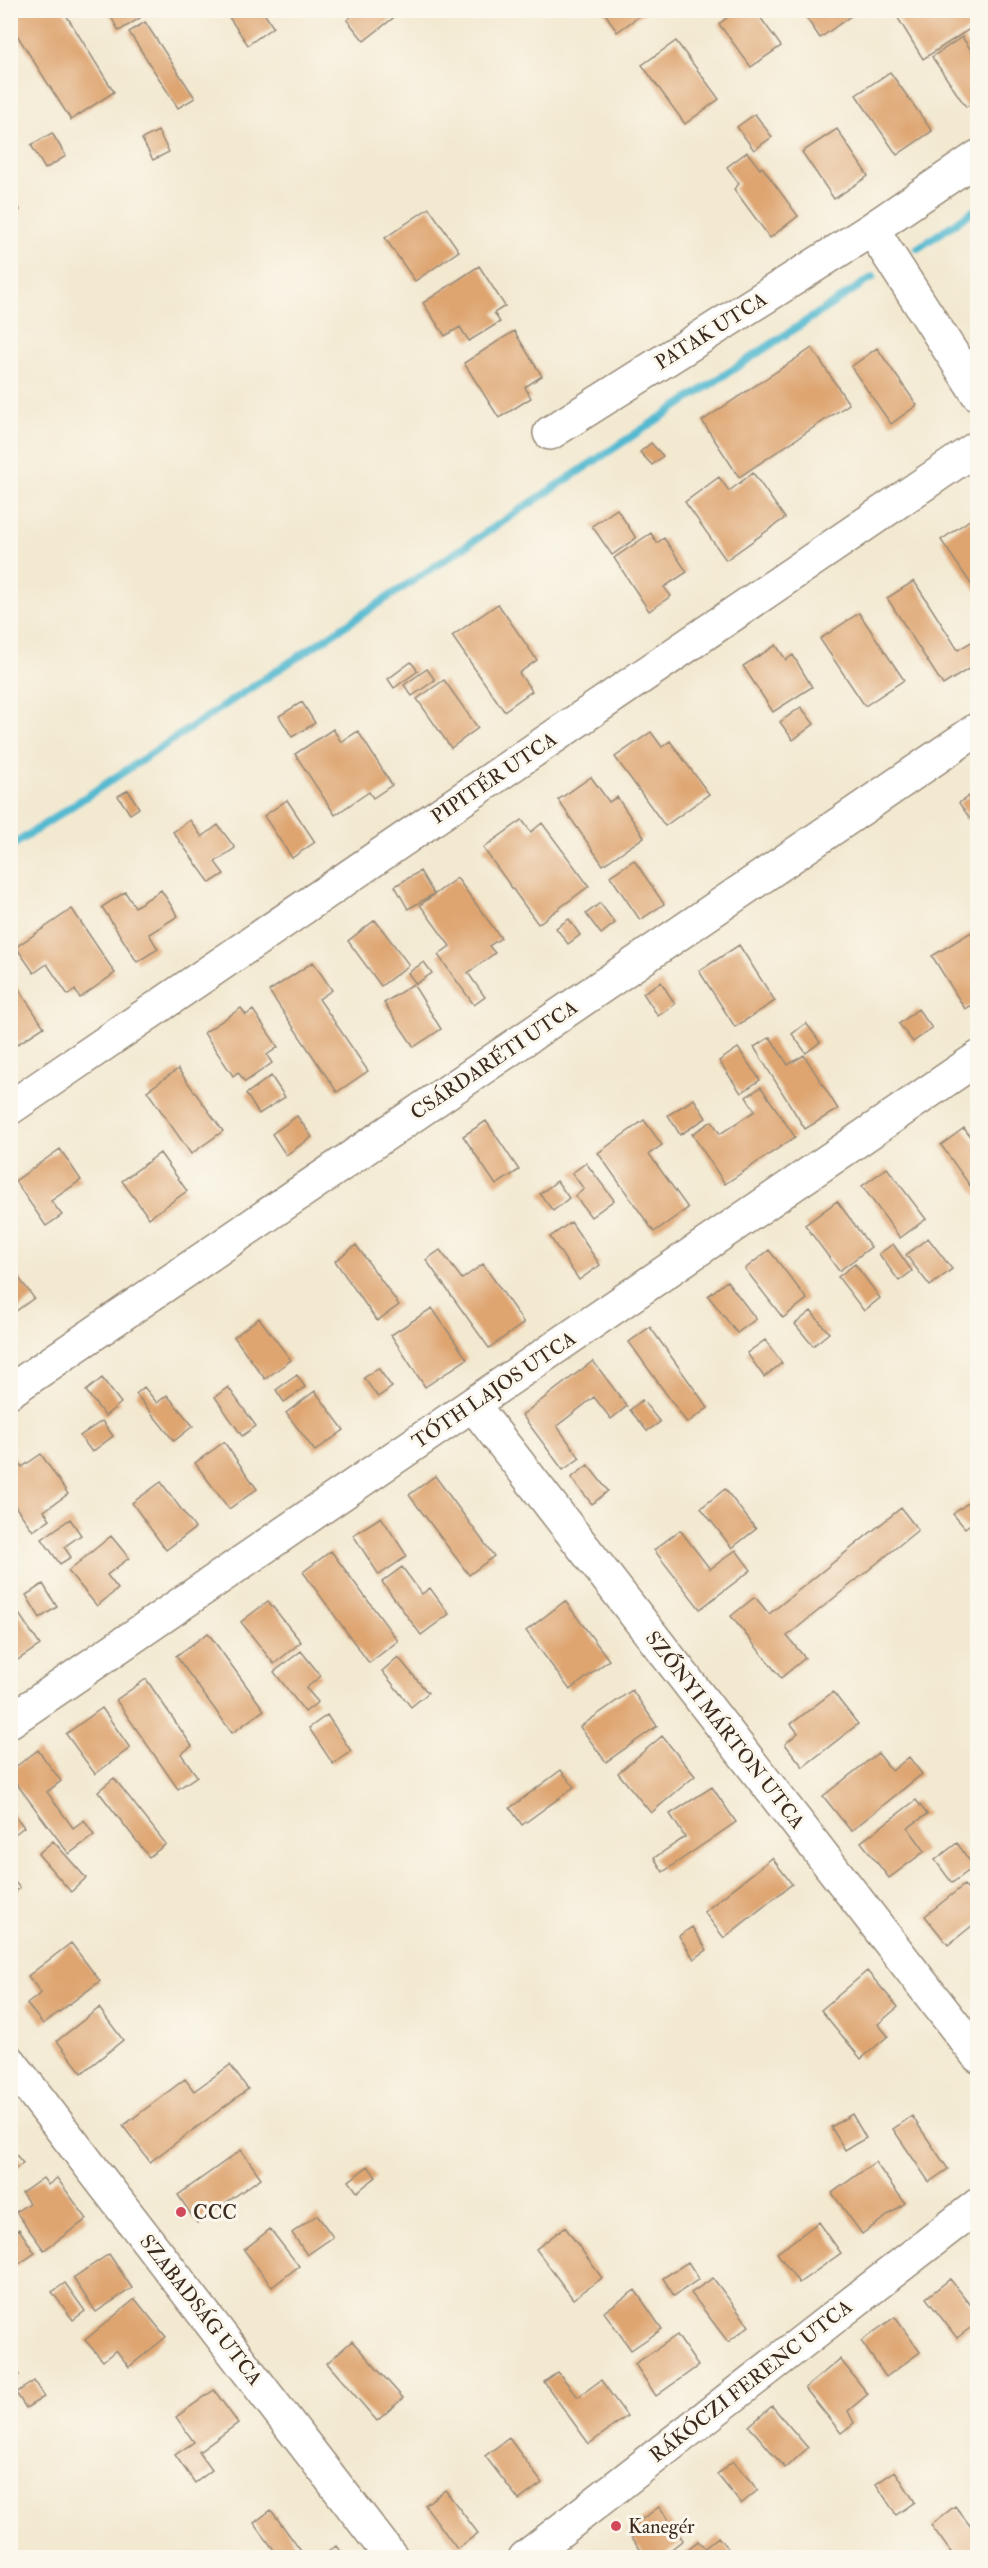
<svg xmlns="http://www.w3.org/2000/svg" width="988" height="2568" font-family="'IM FELL Double Pica',serif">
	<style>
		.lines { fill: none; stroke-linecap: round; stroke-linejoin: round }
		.stream { stroke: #52b9d0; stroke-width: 8 }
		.building { fill: #dea571 }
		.street-casing { stroke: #978a78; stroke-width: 36 }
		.street { stroke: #fff; stroke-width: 33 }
		.poi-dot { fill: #d1495b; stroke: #fbf7ec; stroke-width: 2 }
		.labels { text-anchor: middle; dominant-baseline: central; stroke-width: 6; stroke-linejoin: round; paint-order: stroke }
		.street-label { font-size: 20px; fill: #3b2a1e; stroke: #fbf7ec }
		.poi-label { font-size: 20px; fill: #3b2a1e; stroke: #fbf7ec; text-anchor: start }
	</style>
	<rect width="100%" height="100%" fill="#fbf7ec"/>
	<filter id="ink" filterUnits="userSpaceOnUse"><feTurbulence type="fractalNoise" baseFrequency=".0167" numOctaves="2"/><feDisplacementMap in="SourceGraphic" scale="12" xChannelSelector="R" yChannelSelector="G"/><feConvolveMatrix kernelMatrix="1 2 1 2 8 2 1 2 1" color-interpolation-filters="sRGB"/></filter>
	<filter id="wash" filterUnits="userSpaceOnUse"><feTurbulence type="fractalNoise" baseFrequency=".008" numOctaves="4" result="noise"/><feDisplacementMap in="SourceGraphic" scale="24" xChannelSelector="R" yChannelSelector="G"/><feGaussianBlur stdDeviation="1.35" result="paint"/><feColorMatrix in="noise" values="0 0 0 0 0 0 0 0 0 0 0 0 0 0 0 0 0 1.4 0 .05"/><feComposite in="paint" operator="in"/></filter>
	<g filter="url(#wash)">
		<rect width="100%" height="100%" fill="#f3e9d1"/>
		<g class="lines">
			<path class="stream" d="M918,248L978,208
				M10,847L873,277"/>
		</g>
		<g id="blocks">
			<path class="building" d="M25,10H63L114,92L71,120L10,24V20Z
				M107,10H136L140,18L119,31Z
				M224,10H262L273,27L248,45Z
				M359,10H387L393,18L364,41L347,20Z
				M603,10H648L617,32Z
				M737,10H755L781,46L751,67L719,24Z
				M801,10H849L852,15L820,38Z
				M893,10H967L976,25L923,59Z
				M145,22L195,98L178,108L129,32Z
				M962,37L978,60V99L966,107L932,57Z
				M676,41L719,99L685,124L642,65Z
				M890,72L932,131L897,155L856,95Z
				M755,114L772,137L754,150L737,127Z
				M837,129L868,176L834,199L802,152Z
				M158,131L169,152L153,160L142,139Z
				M52,133L66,156L45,169L31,145Z
				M747,152L760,169L762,167L798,216L770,238L734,189L739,184L727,167Z
				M10,195L20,210L10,215Z
				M429,208L459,251L415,281L385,238Z
				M479,266L505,306L494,313L500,322L469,341L460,327L445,336L423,303Z
				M514,331L542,376L525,387L531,398L499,418L464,363Z
				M812,348L849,404L739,477L702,421Z
				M877,348L917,405L891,424L851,367Z
				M651,443L663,456L652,465L640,452Z
				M753,473L785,518L726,560L685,502L719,477L729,491Z
				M617,509L636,538L612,555L592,526Z
				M974,517L978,522V588L975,590L941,540Z
				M651,533L657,543L664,538L687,572L664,587L671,596L649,611L614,558Z
				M914,581L958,650L978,638V663L943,685L887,598Z
				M498,604L537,660L519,673L532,691L504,711L452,636Z
				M859,613L904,680L865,706L820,639Z
				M776,645L786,660L793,655L812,687L773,712L743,666Z
				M411,662L418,671L394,688L388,679Z
				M427,669L435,680L412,696L404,685Z
				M444,680L478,728L451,748L417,699Z
				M302,702L315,723L292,737L279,716Z
				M801,707L814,724L793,740L780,722Z
				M333,729L341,742L358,731L392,785L373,798L369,792L335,815L295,754Z
				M651,732L662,747L670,741L709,794L665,826L615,757Z
				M591,777L609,802L617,797L644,837L603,865L558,800Z
				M128,790L139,808L130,814L118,796Z
				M978,790V830L959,803Z
				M287,800L315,842L292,858L264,816Z
				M190,820L202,837L218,825L235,848L215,862L224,874L210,883L173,832Z
				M522,820L531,832L542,823L589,886L538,924L483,848Z
				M634,860L664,904L640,920L610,876Z
				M420,871L434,894L408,909L395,886Z
				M457,878L501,938L489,946L495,953L468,973L485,997L474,1005L438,955L450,946L420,905Z
				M161,890L178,916L149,934L158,949L137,962L102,907L125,892L135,907Z
				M600,903L615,923L601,934L586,914Z
				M72,909L115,973L80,998L75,990L68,995L47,964L34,973L16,947Z
				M569,919L580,935L568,944L556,928Z
				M375,920L409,965L381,986L348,941Z
				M978,928V1002L965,1009L932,956Z
				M739,945L775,1001L735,1027L699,971Z
				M313,962L332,990L319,999L368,1071L337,1092L269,991Z
				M424,962L432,973L416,984L408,973Z
				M10,976L44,1027L10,1049Z
				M661,982L675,1004L658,1016L643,993Z
				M413,984L441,1029L414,1047L384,1003Z
				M241,1008L246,1015L253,1010L278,1047L267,1055L272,1063L245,1082L238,1072L233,1076L204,1033Z
				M918,1009L932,1028L913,1042L899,1024Z
				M806,1023L820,1042L806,1053L792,1034Z
				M770,1037L788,1065L804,1055L838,1109L805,1129L754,1047Z
				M738,1048L760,1080L741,1093L719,1061Z
				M178,1069L223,1131L191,1154L147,1091Z
				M271,1076L285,1097L259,1114L246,1094Z
				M761,1087L795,1137L725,1184L692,1134L712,1121L720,1134L755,1111L746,1097Z
				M694,1099L706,1118L680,1135L668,1115Z
				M297,1116L312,1137L286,1155L272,1134Z
				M644,1120L662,1145L649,1154L688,1208L654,1232L598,1153Z
				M486,1121L519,1170L496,1185L463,1136Z
				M964,1128L978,1148V1197L941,1145Z
				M60,1149L81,1180L51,1201L62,1215L46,1226L15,1181Z
				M160,1153L187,1191L149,1218L122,1181Z
				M586,1163L614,1200L591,1217L575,1196L584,1189L572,1173Z
				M887,1168L926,1219L900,1238L862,1186Z
				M557,1181L569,1198L553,1211L540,1194Z
				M837,1201L871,1247L839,1271L805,1225Z
				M571,1222L600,1265L579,1280L550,1237Z
				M928,1238L952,1269L930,1286L906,1255Z
				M893,1244L912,1271L899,1281L879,1254Z
				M356,1245L399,1305L377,1321L335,1261Z
				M440,1250L462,1279L483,1264L524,1323L489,1348L426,1260Z
				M769,1250L807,1299L783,1318L745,1269Z
				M855,1264L880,1298L864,1311L838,1277Z
				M10,1266L34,1298L12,1314L10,1312Z
				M727,1281L756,1319L737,1333L708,1296Z
				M432,1308L467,1359L425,1387L391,1335Z
				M811,1311L829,1333L813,1346L795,1324Z
				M259,1318L291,1360L265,1379L234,1337Z
				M650,1327L708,1408L687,1423L629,1342Z
				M765,1340L782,1363L764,1377L747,1353Z
				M593,1361L627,1406L611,1419L594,1397L557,1426L580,1458L563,1470L522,1415Z
				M378,1368L392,1387L378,1397L364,1378Z
				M297,1375L305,1387L284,1402L276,1390Z
				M102,1378L121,1403L105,1416L86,1391Z
				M144,1387L157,1403L167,1395L193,1426L174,1441L136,1394Z
				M228,1387L256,1426L242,1436L215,1397Z
				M315,1391L344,1430L315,1451L286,1413Z
				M642,1400L660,1422L647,1431L630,1410Z
				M102,1421L113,1436L92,1452L80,1436Z
				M224,1442L257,1489L229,1509L195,1463Z
				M10,1450L22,1467L41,1454L68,1494L44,1511L50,1519L33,1531L10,1499Z
				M588,1465L608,1491L592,1504L571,1478Z
				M435,1476L494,1556L469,1575L409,1495Z
				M161,1482L195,1528L166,1550L132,1503Z
				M725,1489L756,1529L732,1548L701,1508Z
				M972,1500L978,1507V1518L965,1528L953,1514Z
				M901,1508L918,1530L787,1636L805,1658L781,1678L731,1616L755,1597L769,1614Z
				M381,1517L407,1556L379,1575L353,1535Z
				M70,1519L81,1535L64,1547L71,1557L60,1564L42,1539Z
				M680,1530L710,1569L736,1550L751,1570L700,1609L654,1550Z
				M111,1536L129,1558L107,1575L118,1589L97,1606L68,1571Z
				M331,1551L398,1641L369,1663L303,1572Z
				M402,1567L422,1594L430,1588L449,1614L421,1635L382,1582Z
				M43,1584L57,1607L40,1618L26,1595Z
				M268,1601L301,1642L274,1664L241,1622Z
				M565,1601L609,1660L570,1690L526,1631Z
				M19,1614L40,1645L10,1665V1620Z
				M208,1633L264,1710L232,1733L176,1656Z
				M301,1651L321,1676L306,1688L318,1702L305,1712L274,1672Z
				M398,1657L428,1693L411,1707L382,1671Z
				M146,1679L192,1746L181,1754L197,1776L178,1789L116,1700Z
				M632,1690L657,1726L606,1762L580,1727Z
				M833,1692L858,1724L803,1767L785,1744L798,1733L791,1724Z
				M102,1708L130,1748L95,1774L66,1734Z
				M327,1715L351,1751L333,1764L309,1728Z
				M662,1736L695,1776L651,1813L618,1773Z
				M38,1750L61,1781L47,1792L73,1828L84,1820L94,1835L69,1854L10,1775V1771Z
				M878,1753L892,1771L909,1757L922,1774L851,1831L823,1796Z
				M561,1770L574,1787L522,1825L510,1808Z
				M114,1778L166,1844L149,1857L98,1791Z
				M712,1787L736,1822L663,1872L654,1858L685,1837L670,1814Z
				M916,1800L927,1814L908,1828L925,1851L889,1878L861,1842Z
				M10,1810L24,1827L10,1838Z
				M53,1841L86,1878L71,1892L38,1854Z
				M957,1843L974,1867L952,1883L935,1860Z
				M772,1858L792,1884L724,1938L704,1912Z
				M10,1877L20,1888L10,1896Z
				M964,1885L978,1902V1921L948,1945L925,1916Z
				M692,1927L707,1950L694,1959L679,1936Z
				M71,1943L100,1981L43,2024L27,2004L41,1993L28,1976Z
				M867,1971L898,2007L878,2024L888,2036L861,2059L821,2010Z
				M99,2008L123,2040L82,2073L57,2041Z
				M230,2065L248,2089L150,2162L123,2126L185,2079L194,2091Z
				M852,2114L866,2138L845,2150L831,2127Z
				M912,2116L948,2169L929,2182L893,2129Z
				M12,2150L23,2163L10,2173V2151Z
				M241,2150L261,2178L197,2223L178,2195Z
				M875,2162L905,2203L862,2234L832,2193Z
				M368,2166L376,2177L357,2192L349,2181Z
				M43,2178L48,2185L57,2178L87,2219L44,2250L16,2212L29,2203L22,2193Z
				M317,2215L333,2237L307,2255L292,2233Z
				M819,2222L841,2253L799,2283L777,2253Z
				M565,2227L602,2278L573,2299L536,2249Z
				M19,2229L35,2253L16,2266L10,2258V2234Z
				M270,2229L299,2266L272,2287L244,2250Z
				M109,2254L132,2288L96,2312L73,2278Z
				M688,2262L699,2279L674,2296L663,2278Z
				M713,2278L749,2326L728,2342L691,2293Z
				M950,2279L978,2314V2322L957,2338L926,2298Z
				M65,2283L85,2311L73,2320L52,2292Z
				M635,2290L662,2329L631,2350L604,2312Z
				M135,2299L166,2337L129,2367L116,2350L103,2361L85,2340Z
				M895,2317L920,2352L886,2377L861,2341Z
				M677,2335L698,2366L656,2396L635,2364Z
				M352,2341L403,2398L377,2421L327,2363Z
				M840,2359L868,2394L848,2411L854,2423L841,2433L805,2388Z
				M10,2363L19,2375L10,2381Z
				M558,2372L578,2397L601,2380L627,2416L589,2444L544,2382Z
				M34,2381L44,2397L26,2408L16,2393Z
				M214,2390L238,2423L199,2452L212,2470L195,2483L175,2455L194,2442L176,2417Z
				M772,2406L808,2448L785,2468L749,2426Z
				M509,2438L542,2483L519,2500L485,2456Z
				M733,2461L758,2490L741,2504L717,2474Z
				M895,2471L915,2502L896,2515L876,2484Z
				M445,2490L478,2533L457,2549L425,2505Z
				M955,2506L978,2536V2558H955L931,2525Z
				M659,2507L683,2540L660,2558H646L627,2530Z
				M271,2510L306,2558H280L254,2523Z
				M718,2537L736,2558H686L682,2554L698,2541L705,2548Z
				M336,2546L345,2558H320Z"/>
		</g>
	</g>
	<g filter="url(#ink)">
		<use href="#blocks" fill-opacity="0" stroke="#978a78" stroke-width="1.5"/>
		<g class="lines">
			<g class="street-casing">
				<path id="street" d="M872,229L978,394
					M550,433L872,229L978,157
					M10,1108L978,447
					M10,1391L978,729
					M473,1405L978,2056
					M10,1721L978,1058
					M10,2062L392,2558
					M525,2558L978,2205"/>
			</g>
			<use href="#street" class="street"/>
		</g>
	</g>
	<g class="poi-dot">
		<circle cx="181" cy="2212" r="6"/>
		<circle cx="616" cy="2526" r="6"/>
	</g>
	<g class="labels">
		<g class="street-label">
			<text transform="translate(711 331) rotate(-32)">PATAK UTCA</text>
			<text transform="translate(494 778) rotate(-34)">PIPITÉR UTCA</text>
			<text transform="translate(494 1060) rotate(-34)">CSÁRDARÉTI UTCA</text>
			<text transform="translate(494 1390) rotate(-34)">TÓTH LAJOS UTCA</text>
			<text transform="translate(725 1730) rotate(52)">SZŐNYI MÁRTON UTCA</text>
			<text transform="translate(201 2310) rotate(52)">SZABADSÁG UTCA</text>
			<text transform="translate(751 2381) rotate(-38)">RÁKÓCZI FERENC UTCA</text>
		</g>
		<g class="poi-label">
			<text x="193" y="2212">CCC</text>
			<text x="628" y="2526">Kanegér</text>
		</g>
	</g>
	<rect width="988" height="2568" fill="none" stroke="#fbf7ec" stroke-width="36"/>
</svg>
